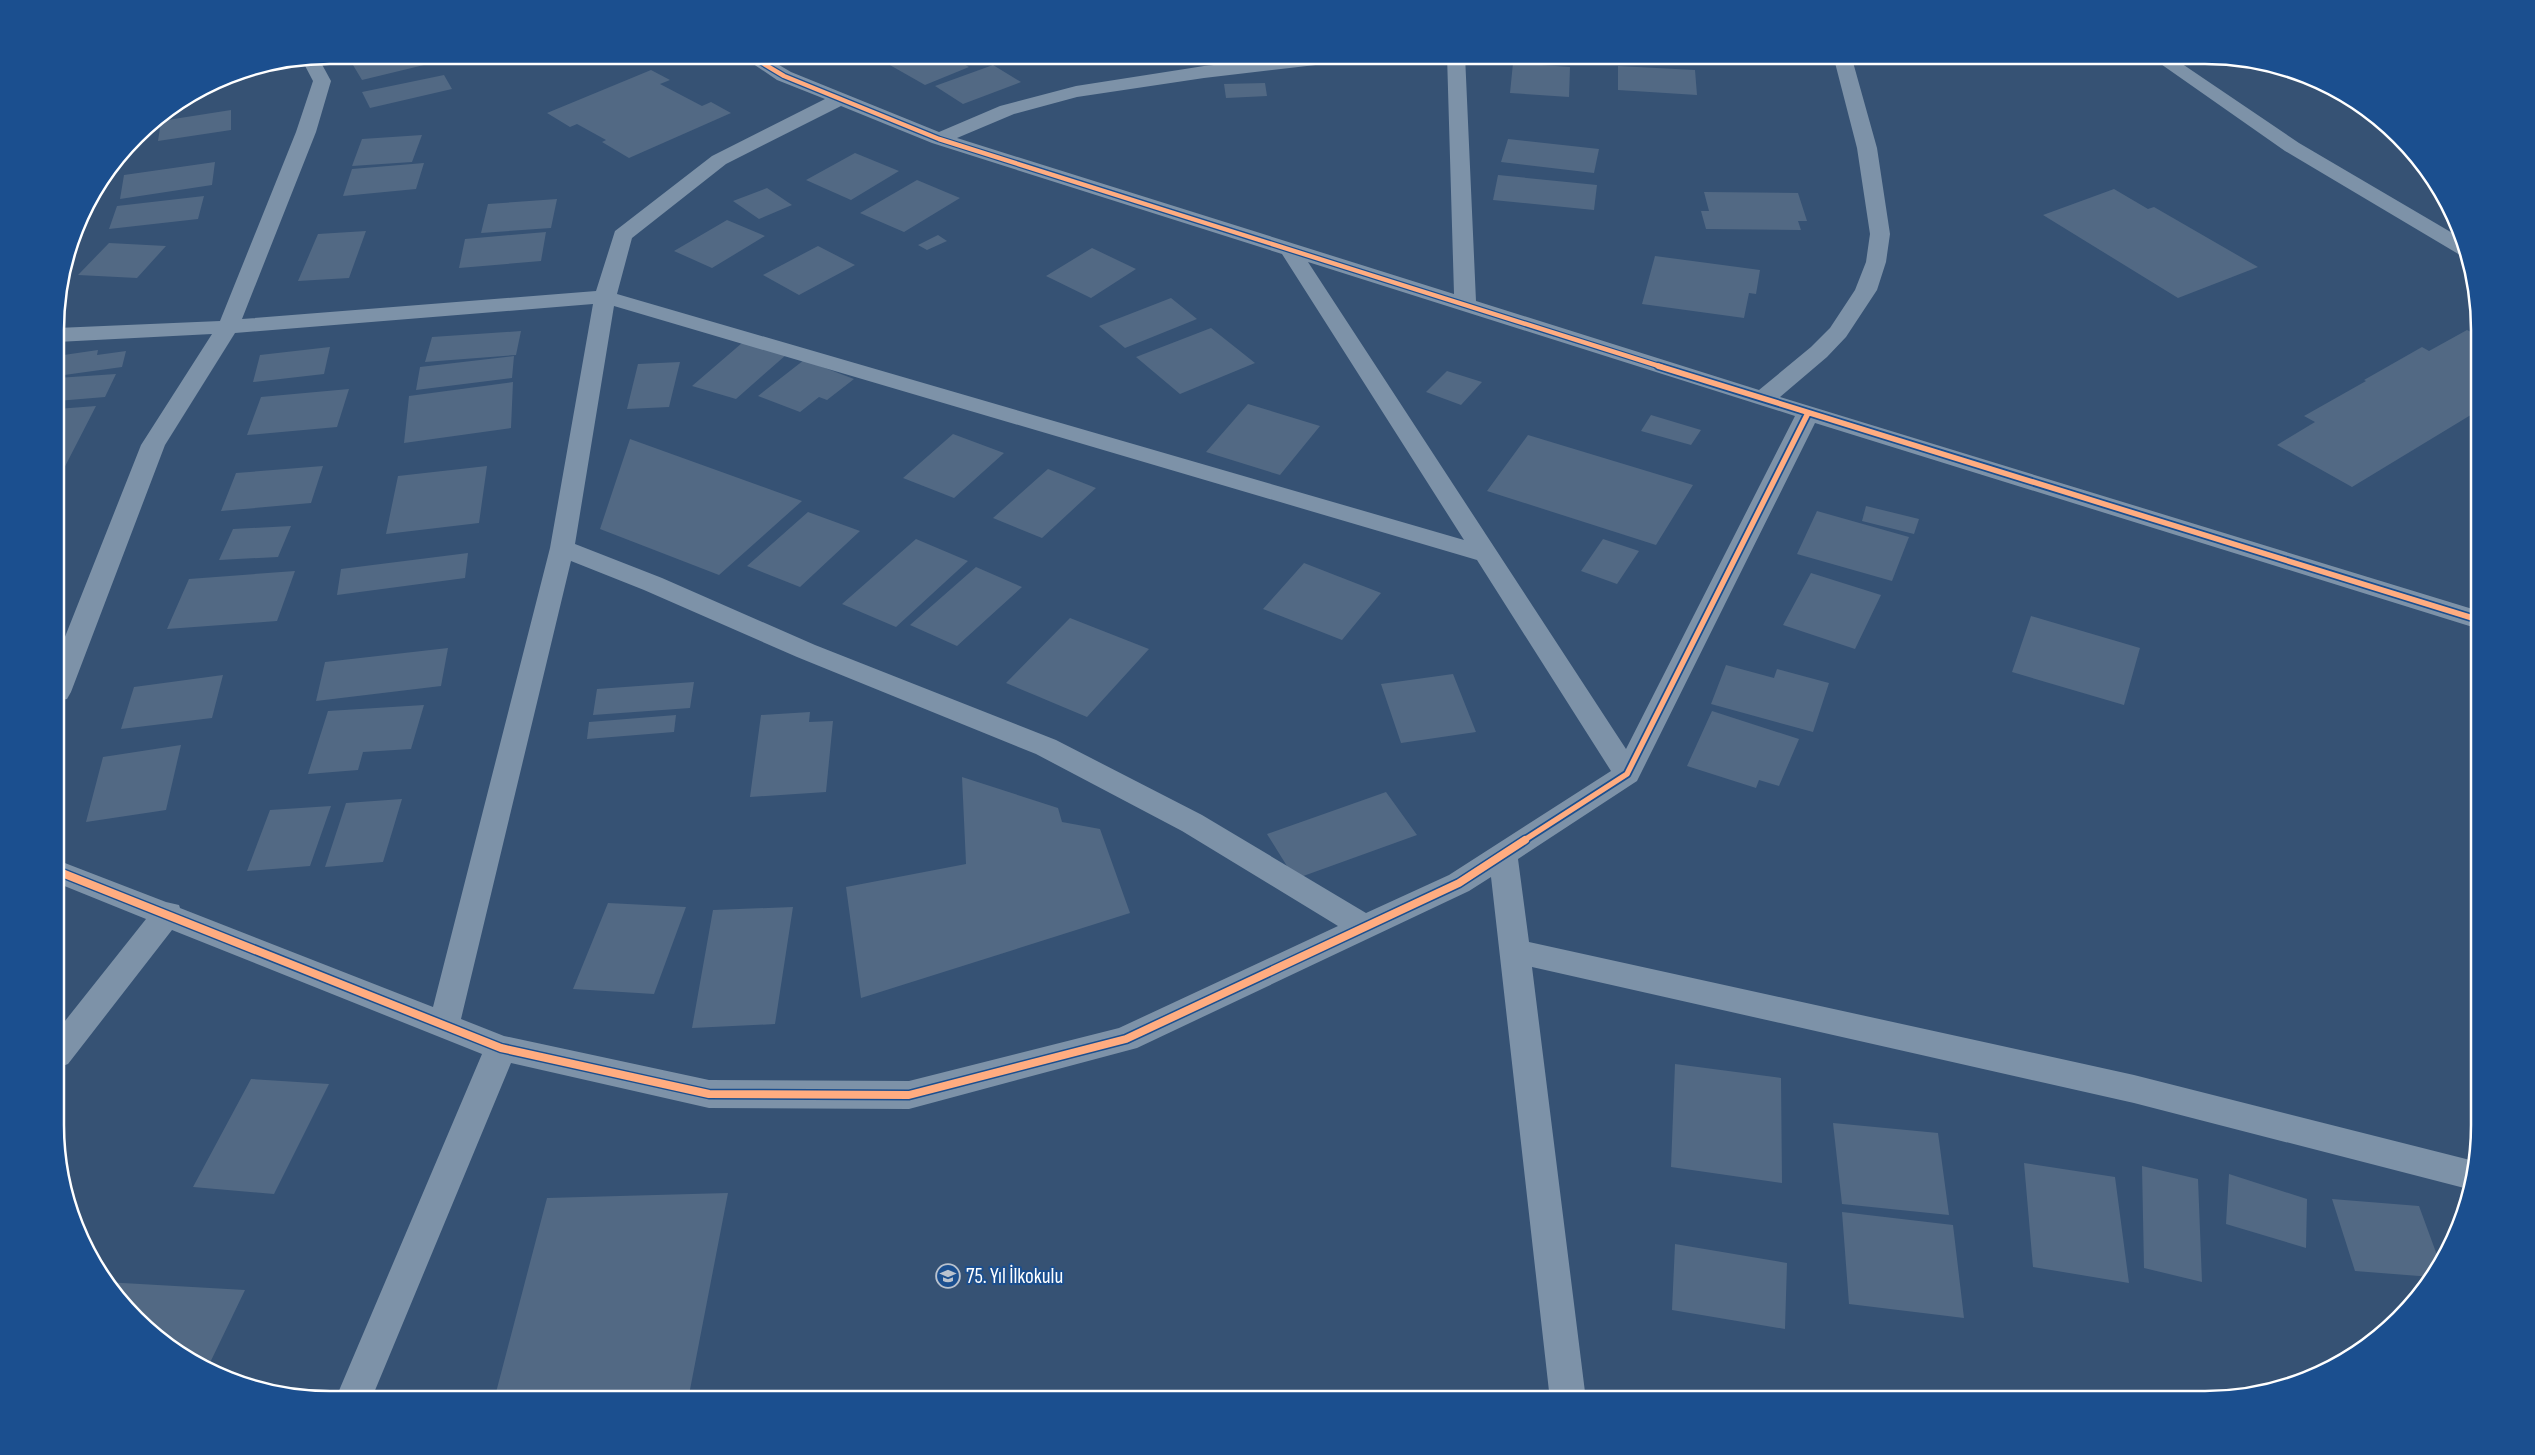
<svg xmlns="http://www.w3.org/2000/svg" width="2535" height="1455" font-family="'Sofia Sans Condensed',sans-serif">
	<style>
		.building { fill: #526984 }
		.lines { fill: none; stroke-linecap: round; stroke-linejoin: round }
		.minor { fill: #7d92a8; fill-rule: evenodd }
		.cycleway-far2-casing { stroke: #1b4f8f; stroke-width: 7 }
		.cycleway-far1-casing { stroke: #1b4f8f; stroke-width: 9 }
		.cycleway-casing { stroke: #1b4f8f; stroke-width: 11 }
		.cycleway-far2 { stroke: #ffac80; stroke-width: 4.5 }
		.cycleway-far1 { stroke: #ffac80; stroke-width: 5.5 }
		.cycleway { stroke: #ffac80; stroke-width: 8 }
		.labels { text-anchor: middle; dominant-baseline: central; stroke-width: 4; stroke-linejoin: round; paint-order: stroke }
		.near-poi-label { font-size: 21px; fill: #fff; stroke: #1b4f8f; text-anchor: start }
		.rim { fill: none; stroke: #fff; stroke-width: 2.5 }
	</style>
	<rect width="100%" height="100%" fill="#365274"/>
	<path class="building" d="M347,55H417L424,65L362,80Z
		M543,55H564L551,60Z
		M893,55H948L969,67L925,85L881,60Z
		M1513,63L1570,67L1569,97L1510,93Z
		M993,65L1021,82L963,104L935,86Z
		M1618,66L1695,70L1697,95L1618,90Z
		M651,70L670,80L660,84L702,106L711,102L731,113L629,158L602,142L606,140L577,124L570,127L547,113Z
		M444,75L452,89L370,108L362,92Z
		M1265,83L1267,96L1226,98L1224,84Z
		M231,110V130L158,141L161,121Z
		M422,135L412,162L352,166L362,139Z
		M1508,139L1599,149L1594,173L1501,162Z
		M855,153L899,171L851,200L806,180Z
		M215,162L212,185L120,199L124,175Z
		M424,163L416,189L343,196L352,169Z
		M1498,175L1597,185L1594,210L1493,200Z
		M917,180L960,198L904,232L860,213Z
		M767,188L792,205L759,219L733,201Z
		M2114,189L2148,209L2154,207L2258,267L2178,298L2043,215Z
		M1704,192L1798,193L1807,221H1798L1801,230L1706,229L1701,211H1709Z
		M204,196L198,219L109,229L117,206Z
		M557,199L551,228L481,233L488,204Z
		M727,220L765,236L712,268L674,251Z
		M366,231L349,278L298,281L318,234Z
		M546,232L541,261L459,268L465,239Z
		M938,235L947,241L927,250L918,245Z
		M109,243L166,246L137,278L78,275Z
		M818,246L855,265L799,295L763,275Z
		M1092,248L1136,269L1091,298L1046,276Z
		M1655,256L1760,270L1756,294L1749,293L1744,318L1642,304Z
		M1171,298L1197,319L1125,348L1099,326Z
		M1211,328L1255,363L1180,394L1136,357Z
		M2467,330L2479,336V410L2352,487L2277,445L2315,422L2304,416L2366,381L2364,380L2422,347L2429,351Z
		M521,331L516,355L425,362L432,337Z
		M742,343L786,355L736,399L692,386Z
		M330,347L324,374L253,382L260,355Z
		M98,350L97,355L126,351L122,367L57,376V356Z
		M514,356L512,378L416,390L420,367Z
		M804,360L854,379L827,400L819,397L800,412L758,396Z
		M680,362L669,407L627,409L638,364Z
		M1447,371L1482,382L1461,405L1426,392Z
		M116,374L105,397L57,401V378Z
		M513,382L511,428L404,443L409,396Z
		M349,389L337,427L247,435L261,397Z
		M1248,404L1320,426L1280,475L1206,452Z
		M96,406L57,482V409Z
		M1651,415L1701,430L1691,445L1641,431Z
		M953,434L1004,453L954,498L903,478Z
		M1528,435L1693,485L1656,545L1487,491Z
		M630,439L802,501L719,575L600,529Z
		M323,466L311,503L221,511L236,473Z
		M487,466L479,523L386,534L398,476Z
		M1048,469L1096,488L1042,538L993,518Z
		M1866,506L1919,519L1914,534L1862,521Z
		M1817,511L1909,537L1892,581L1797,554Z
		M808,512L860,531L800,587L747,566Z
		M291,526L278,557L219,560L233,529Z
		M916,539L968,561L896,627L842,604Z
		M1603,539L1639,551L1617,584L1581,571Z
		M468,553L465,578L337,595L341,569Z
		M1304,563L1381,593L1342,640L1263,609Z
		M976,567L1022,587L957,646L910,625Z
		M295,571L277,621L167,629L189,579Z
		M1811,573L1881,595L1855,649L1783,625Z
		M2031,616L2140,648L2124,705L2012,672Z
		M1070,618L1149,649L1087,717L1006,683Z
		M448,648L441,686L316,701L325,662Z
		M1726,665L1774,678L1777,669L1829,683L1813,732L1711,704Z
		M1453,674L1476,732L1401,743L1381,684Z
		M223,675L212,718L121,729L134,687Z
		M694,682L690,708L593,715L597,689Z
		M424,705L411,749L363,752L358,770L308,774L328,711Z
		M1712,711L1799,739L1779,786L1759,780L1756,788L1687,766Z
		M810,712L809,722L833,721L826,792L750,797L761,715Z
		M676,715L674,732L587,739L589,722Z
		M181,745L166,810L86,822L103,757Z
		M962,777L1058,808L1062,822L1100,829L1130,913L861,998L846,887L966,864Z
		M1386,792L1417,835L1295,879L1267,834Z
		M402,799L383,862L325,867L346,803Z
		M331,806L310,866L247,871L270,810Z
		M608,903L686,907L654,994L573,989Z
		M793,907L775,1024L692,1028L713,910Z
		M1675,1064L1781,1078L1782,1183L1671,1167Z
		M251,1079L329,1084L274,1194L193,1187Z
		M1833,1123L1938,1133L1949,1215L1842,1204Z
		M2024,1163L2115,1177L2129,1283L2033,1267Z
		M2142,1166L2198,1179L2202,1282L2144,1268Z
		M2229,1174L2307,1199L2306,1248L2226,1224Z
		M728,1193L688,1400H494L547,1198Z
		M2332,1199L2419,1206L2441,1266L2432,1277L2355,1271Z
		M1842,1212L1953,1225L1964,1318L1849,1304Z
		M1675,1244L1787,1263L1785,1329L1672,1310Z
		M105,1282L245,1290L207,1369L192,1363L148,1332Z"/>
	<g class="lines">
		<path class="minor" d="M740,55H762L791,72L939,132L1000,106L1076,86L1204,66L1309,55H1368L1365,59L1359,60L1204,78L1077,97L1014,114L957,138L1454,294L1447,55H1465L1476,301L1759,390L1811,347L1830,328L1855,290L1866,262L1870,234L1857,148L1833,55H1851L1877,148L1890,234L1886,262L1877,290L1846,337L1827,357L1780,397L2479,611V629L1815,423L1637,781L1518,859L1529,942L2134,1075L2474,1161L2476,1162L2472,1190L2134,1103L1532,967L1586,1400H1550L1491,877L1469,891L1137,1048L909,1109L709,1108L511,1063L371,1400H335L482,1054L172,930L68,1064L57,1068V1031L146,919L57,883V860L166,902L179,905L180,908L433,1007L550,548L593,304L235,333L165,445L71,692L67,699L57,701V657L141,445L212,334L57,342V328L220,321L296,132L313,81L302,60L318,57L331,81L316,132L242,319L596,291L615,231L712,156L825,99L777,80ZM841,106L932,143L1282,254L1464,540L617,294L632,238L726,164ZM1308,262L1795,416L1626,749ZM614,306L1477,560L1611,771L1449,875L1366,913L1202,815L1056,740L815,645L662,578L575,544ZM571,561L644,590L797,657L1036,754L1182,831L1338,926L1119,1028L909,1081L709,1080L504,1036L461,1019Z
			M2148,55H2169L2299,143L2466,241L2469,257L2460,255L2285,151Z"/>
		<g class="cycleway-far2-casing">
			<path id="cycleway-far2" d="M749,55L784,76L939,139L1662,367"/>
		</g>
		<g class="cycleway-far1-casing">
			<path id="cycleway-far1" d="M1658,366L2479,620
				M1523,841L1627,774L1808,413"/>
		</g>
		<g class="cycleway-casing">
			<path id="cycleway" d="M57,871L501,1048L709,1094L909,1095L1126,1039L1459,883L1525,840"/>
		</g>
		<use href="#cycleway-far2" class="cycleway-far2"/>
		<use href="#cycleway-far1" class="cycleway-far1"/>
		<use href="#cycleway" class="cycleway"/>
	</g>
	<defs>
		<g id="school-ring" transform="scale(1.25)"><circle r="9.5" fill="#1b4f8f" stroke="#b9c2ce" stroke-width="1.5"/><path d="M0-5L7-2L0 1L-7-2ZM-4 1L0 2.5L4 1V4Q0 6-4 4Z" fill="#b9c2ce"/></g>
	</defs>
	<g fill-rule="evenodd">
		<use href="#school-ring" x="948" y="1276"/>
	</g>
	<g class="labels">
		<g class="near-poi-label">
			<text x="966" y="1276">75. Yıl İlkokulu</text>
		</g>
	</g>
	<path d="M0 0H2535V1455H0ZM330 64H2205A266 266 0 0 1 2471 330V1125A266 266 0 0 1 2205 1391H330A266 266 0 0 1 64 1125V330A266 266 0 0 1 330 64Z" fill="#1b4f8f" fill-rule="evenodd"/>
	<path class="rim" d="M330 64H2205A266 266 0 0 1 2471 330V1125A266 266 0 0 1 2205 1391H330A266 266 0 0 1 64 1125V330A266 266 0 0 1 330 64Z"/>
</svg>
